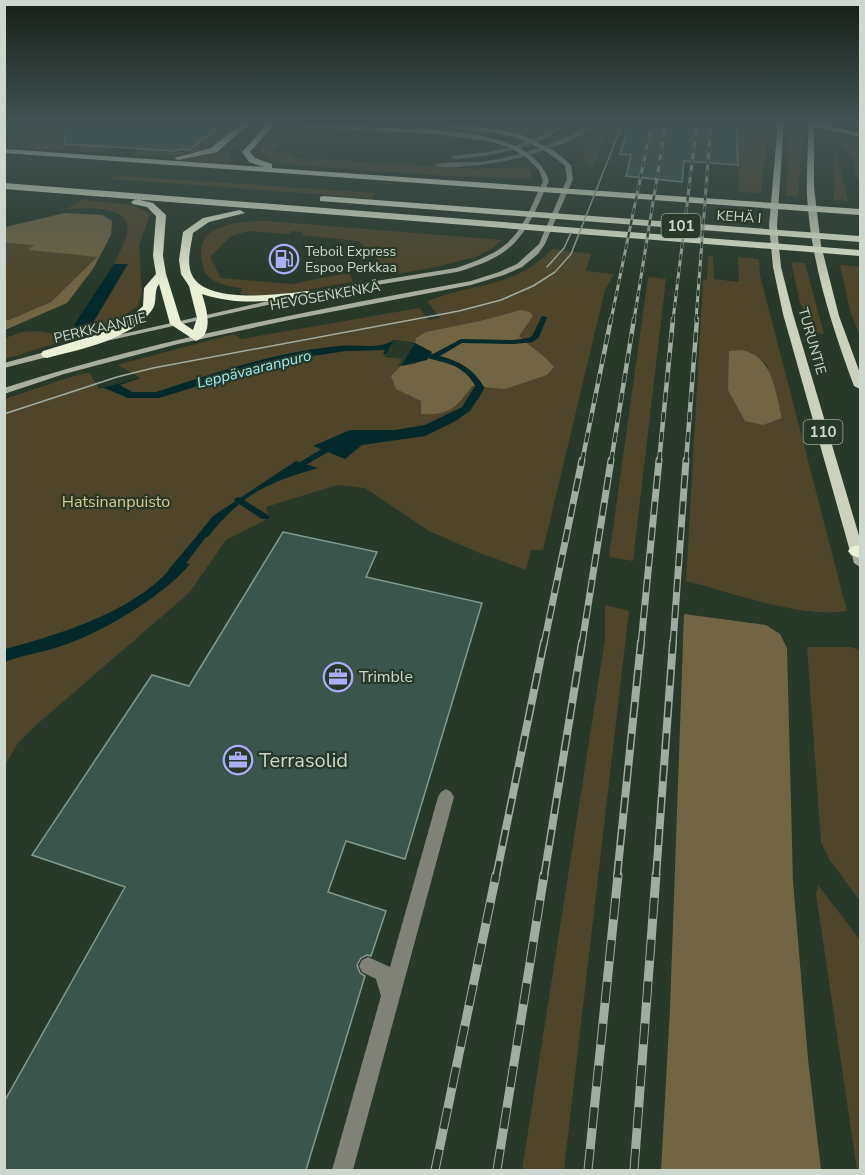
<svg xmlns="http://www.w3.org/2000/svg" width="865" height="1175" font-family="'Nunito Sans',sans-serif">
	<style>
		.green { fill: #4e452b; fill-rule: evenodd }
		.forest { fill: #716544 }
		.water { fill: #03292b }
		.pier { fill: #283829 }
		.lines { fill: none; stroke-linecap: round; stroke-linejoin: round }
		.stream { fill: #03292b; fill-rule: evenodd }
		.building { fill: #3b544c; stroke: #7f9b91; stroke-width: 1.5 }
		.lane { fill: #808278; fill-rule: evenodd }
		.street { fill: #808278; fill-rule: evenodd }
		.secondary { fill: #aaae9e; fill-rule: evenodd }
		.primary { fill: #cbd1bc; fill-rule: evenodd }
		.highway { fill: #e9f0d6; fill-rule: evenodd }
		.tram { stroke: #a0aca1; stroke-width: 1.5 }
		.rail-far4-casing { stroke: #a0aca1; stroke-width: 3 }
		.rail-far3-casing { stroke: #a0aca1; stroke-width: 4.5 }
		.rail-far2-casing { stroke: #a0aca1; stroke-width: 7 }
		.rail-far1-casing { stroke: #a0aca1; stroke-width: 8 }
		.rail-casing { stroke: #a0aca1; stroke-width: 9 }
		.rail-far4 { stroke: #283829; stroke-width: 2; stroke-dasharray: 6; stroke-linecap: butt }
		.rail-far3 { stroke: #283829; stroke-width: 3; stroke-dasharray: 10; stroke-linecap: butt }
		.rail-far2 { stroke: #283829; stroke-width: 4.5; stroke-dasharray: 13; stroke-linecap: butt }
		.rail-far1 { stroke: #283829; stroke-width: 5; stroke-dasharray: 16; stroke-linecap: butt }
		.rail { stroke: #283829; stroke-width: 7; stroke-dasharray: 21; stroke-linecap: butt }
		.labels { text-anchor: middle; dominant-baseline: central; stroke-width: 4.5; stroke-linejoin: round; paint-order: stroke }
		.far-street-label { font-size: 14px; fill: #cdd7cd; stroke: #283829 }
		.far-poi-label { font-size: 14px; fill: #cdd7cd; stroke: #283829; text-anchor: start }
		.shield { fill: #283829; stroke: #9ca79c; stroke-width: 1.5 }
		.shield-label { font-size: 15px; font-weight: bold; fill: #cdd7cd }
		.far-water-label { font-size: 15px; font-style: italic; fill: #9aeef3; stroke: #283829 }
		.park-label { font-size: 16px; fill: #ddc78b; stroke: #283829 }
		.poi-label { font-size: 16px; fill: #cdd7cd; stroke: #283829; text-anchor: start }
		.near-poi-label { font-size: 20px; fill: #cdd7cd; stroke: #283829; text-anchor: start }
	</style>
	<rect width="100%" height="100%" fill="#283829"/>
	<path class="green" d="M225,122H240C213,158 173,157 133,155L141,149L186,152Z
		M737,122H769L761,193L739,192Z
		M794,122L801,126L803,132L798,197L786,196L791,123Z
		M251,126H254L229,152V159L234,164L180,160L220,151Z
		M297,128L272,152L291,154L295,158L475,169L528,167L532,174V178L463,177L290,165L271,161L261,153C258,134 282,128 297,128Z
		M603,134L607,135L593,167H589L584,159V149Z
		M847,138L860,141V177L855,178L854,162L839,140Z
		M4,140L107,147L106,153L5,147Z
		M833,153L837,155L848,201L834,200Z
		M115,175L141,177L375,193L372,198L110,179Z
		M81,200L132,205L150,214L139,246L142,292L138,306L112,324L87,332L127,264H114C118,253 130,237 127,224C123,205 81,208 67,209Z
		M267,221L502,240L491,249L476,257L431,268L397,274L389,271L358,241L301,235L303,232L292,231L289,234L249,231L231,236L210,257L221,278L292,284L342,274H350L353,282L289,293L260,296L240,294L242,288C230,287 215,284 207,275C199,264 198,239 211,232C227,222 249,221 267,221Z
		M4,243L35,245L29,250L97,257L51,302L9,320H5Z
		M552,249L591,254L586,271L614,274L605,290L543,550H531L526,570L477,552L429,531L365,488L337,485L266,507L269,518L226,540L189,593L35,726L18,743L5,765V399L67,378L234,334L241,339L419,308L428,320L440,318L427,301C474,282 515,289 552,249Z
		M708,256H713L714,279L739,282L738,257L759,259L760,275L847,611C804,619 729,592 686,581L703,280L707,279ZM751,352L768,366L746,422Z
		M791,262L805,263L824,334L816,333L800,303Z
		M840,265L860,267V336L850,311Z
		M648,277L666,279L633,561L609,557Z
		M37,331L50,333L61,342L5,359V338L22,332Z
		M605,605L629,611L564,1170H522L605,639Z
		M807,647H850L858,649L860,657V901L829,859L821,842Z
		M818,885L860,940V1170H857L816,894Z"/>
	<path class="forest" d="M65,213L102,215L112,221L111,235L93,269L67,303L5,330V320H9L51,302L97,257L28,250L34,245L5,243V227Z
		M521,310L530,312L533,316L519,336C530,347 544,354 554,367L547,375L505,389L472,386C457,407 449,416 421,414V401L396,389L391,376L401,366L415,364L432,352L415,343L416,338L426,332L480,321Z
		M741,350C773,355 775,392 782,418L763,425L745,421L728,390L729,351Z
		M684,614L766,625L780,634L787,648L793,881L808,1059L821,1170H661L670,1009Z"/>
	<path class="water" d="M114,264H128L88,331L97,329L108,360L140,378L120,385L132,392H156C215,373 278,351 340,346C358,344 379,350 394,340L415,343L432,352L427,360L401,366L406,357L383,354L385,350L346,351L280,361L159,398H128L102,387L72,336L74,325Z
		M475,386L485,387L470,411L454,422L425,436L362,445L345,459L313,446L350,430H395L425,425L462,407Z
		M296,461L318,468C266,483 242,494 208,537L197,536L213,516Z
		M176,561L190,564C164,596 98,635 58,647C40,653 22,655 5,662V649C59,635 143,609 176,561Z"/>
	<path class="pier" d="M97,329L108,360L140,378L99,389L70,339Z
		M394,340L415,343L401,366H398L402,359L384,357Z"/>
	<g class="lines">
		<path class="stream" d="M542,316L547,317L539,337L533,342L514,344L462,343L440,356C459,361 474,369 484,387L478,400H472L471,398L476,387C460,358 437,365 414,352L418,350L433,354L461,339L514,340L528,338L532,336Z
			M335,441L339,444L338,446L294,472H288L287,470Z
			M239,497L268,515L270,517L268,519H262L236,502L234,500L236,498Z
			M210,523L215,526L213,528L177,575H169L168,572L169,569L207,524Z"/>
	</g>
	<path class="building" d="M66,122H225L189,150L179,149L176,151L65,144Z
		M629,122H736L738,165L684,161L682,182L626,176L631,155L620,154Z
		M283,532L377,552L366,577L482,603L405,859L346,841L328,892L386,911L371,956L367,955L361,958L357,965L360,973L365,976L306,1170H4V1102L125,887L32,855L152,675L189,686Z"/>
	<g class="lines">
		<path class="lane" d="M446,789L451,792L454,797L353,1170H332L381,996L376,979L362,972L359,966L362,960L368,957L390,967L438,797L441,792Z"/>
		<path class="street" d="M567,122H573C539,147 495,157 454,159L451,157C462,153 477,154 488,152C517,147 543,137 567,122Z
			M597,122H603C564,148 514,163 466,166C456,167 443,169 434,165C447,160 471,164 486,161C526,155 561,141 597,122Z"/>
		<path class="secondary" d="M265,122C300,122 335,126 370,127C417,130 471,127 515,146C531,153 544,165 549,181C524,236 519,254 457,272L308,296L93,344V340H96L308,292L456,268C516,248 518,236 543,181L539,170L526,157L509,147L487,141L436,134L303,127Z
			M428,123L484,127L523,135L556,152L571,165L573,179L545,244L538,254L522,267L504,275L471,285L294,319L178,344L64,374L4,394V388C157,339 313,310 471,281L499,272L517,264L539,244L567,179L565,166C522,128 479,132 426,125Z
			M56,349L60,352L59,354L4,368V363Z
			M857,547L860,548V567L854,563L851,551Z"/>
		<path class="primary" d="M778,122H784L777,226L781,267L793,314L860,539V555L857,556L850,551L783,314L773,267L769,226Z
			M808,122H814V187L821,245L839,316L860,373V389L854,386C831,324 811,262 807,196C806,171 809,147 808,122Z"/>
		<path class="highway" d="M244,122H252L217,152L178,160L174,158L211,148Z
			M269,122L276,123L250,152L255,158L272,164V168L860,209V215L4,153V149L264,167L249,162L242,152Z
			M798,122H812L860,133V137Z
			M4,183L860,250V256L4,189Z
			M323,196L860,236V242L320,201V197Z
			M136,199L153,203L166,215L163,256L166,274L181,322L193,330L197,318L189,286L181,274L179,260L183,232L203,218L240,210L245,213L209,222L193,233C191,246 186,263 192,275C206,305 281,294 308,291L314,294L308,297C272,301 237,306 202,294C206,307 215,334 196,341L170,324L159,284C153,292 158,302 152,310C130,340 81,349 47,358L43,357L41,354L43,351L99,334L127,321L143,306L144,288L156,274L153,256L156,216L147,207L133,204L131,202Z
			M857,545L860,546V558L851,555L848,551L851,547Z"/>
		<path class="tram" d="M547,267L564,248L571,233
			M4,414L117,377L153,368L459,311L501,300L533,286L555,272L571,254L623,122"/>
		<g class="rail-far4-casing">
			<path id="rail-far4" d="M611,320L652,122
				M634,320L666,122
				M673,320L697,122
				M696,320L711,122"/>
		</g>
		<g class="rail-far3-casing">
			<path id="rail-far3" d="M582,462L611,319
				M611,462L634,319
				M659,462L673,319
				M686,462L697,319"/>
		</g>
		<g class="rail-far2-casing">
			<path id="rail-far2" d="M544,644L582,460
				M582,644L611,460
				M641,644L659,460
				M673,644L686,460"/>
		</g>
		<g class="rail-far1-casing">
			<path id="rail-far1" d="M496,877L544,642
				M544,877L582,642
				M617,877L641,642
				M656,877L673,642"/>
		</g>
		<g class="rail-casing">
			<path id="rail" d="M435,1170L496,875
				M497,1170L544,875
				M588,1170L618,875
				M634,1170L656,875"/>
		</g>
		<use href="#rail-far4" class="rail-far4"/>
		<use href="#rail-far3" class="rail-far3"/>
		<use href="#rail-far2" class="rail-far2"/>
		<use href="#rail-far1" class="rail-far1"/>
		<use href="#rail" class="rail"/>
	</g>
	<linearGradient id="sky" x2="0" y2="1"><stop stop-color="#161f17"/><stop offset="0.43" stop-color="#425354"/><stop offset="1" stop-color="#425354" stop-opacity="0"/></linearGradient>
	<rect width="865" height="287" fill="url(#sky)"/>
	<defs>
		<g id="fuel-ring" transform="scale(1.5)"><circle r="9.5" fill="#283829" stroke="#adaefb" stroke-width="1.5"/><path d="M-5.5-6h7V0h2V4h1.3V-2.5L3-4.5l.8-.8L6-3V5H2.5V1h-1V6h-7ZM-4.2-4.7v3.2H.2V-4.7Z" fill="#adaefb"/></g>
		<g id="office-ring" transform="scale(1.5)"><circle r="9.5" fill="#283829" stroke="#adaefb" stroke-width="1.5"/><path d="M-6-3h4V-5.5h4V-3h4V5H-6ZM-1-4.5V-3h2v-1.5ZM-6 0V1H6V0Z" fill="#adaefb"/></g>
	</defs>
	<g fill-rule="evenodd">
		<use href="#fuel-ring" x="284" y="259"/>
		<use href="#office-ring" x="338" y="677"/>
		<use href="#office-ring" x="238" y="760"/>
	</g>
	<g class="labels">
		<g class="far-street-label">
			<text transform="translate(739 217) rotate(4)">KEHÄ I</text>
			<text transform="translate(325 296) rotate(-10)">HEVOSENKENKÄ</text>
			<text transform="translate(100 328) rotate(-13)">PERKKAANTIE</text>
			<text transform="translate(812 341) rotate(74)">TURUNTIE</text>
		</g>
		<g class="far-poi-label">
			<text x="305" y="251">Teboil Express<tspan x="305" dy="16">Espoo Perkkaa</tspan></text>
		</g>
		<g class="shield">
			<rect x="661.5" y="214" width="39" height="24" rx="4.5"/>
			<rect x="803.5" y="420" width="39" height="24" rx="4.5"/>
		</g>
		<g class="shield-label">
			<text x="681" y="226">101</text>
			<text x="823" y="432">110</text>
		</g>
		<g class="far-water-label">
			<text transform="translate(254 369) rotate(-14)">Leppävaaranpuro</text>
		</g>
		<g class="park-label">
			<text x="116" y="502">Hatsinanpuisto</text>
		</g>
		<g class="poi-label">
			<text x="359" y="677">Trimble</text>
		</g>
		<g class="near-poi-label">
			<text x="259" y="760">Terrasolid</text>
		</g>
	</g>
	<rect width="865" height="1175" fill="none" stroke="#cdd7cd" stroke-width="12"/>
</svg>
